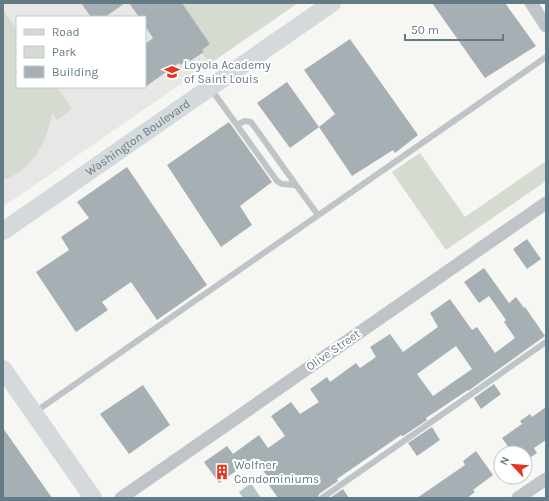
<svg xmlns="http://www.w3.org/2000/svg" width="549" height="501" font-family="Karla,sans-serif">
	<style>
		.built { fill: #e7e7e6; fill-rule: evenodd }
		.green { fill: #d6dbd1 }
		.water { fill: #b4c4c6 }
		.building { fill: #a6b0b4; fill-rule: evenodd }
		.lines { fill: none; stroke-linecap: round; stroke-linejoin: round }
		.lane { stroke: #bec4c7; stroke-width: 6 }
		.street { stroke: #bec4c7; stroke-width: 13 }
		.secondary { stroke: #d4d9dc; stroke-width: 18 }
		.labels { text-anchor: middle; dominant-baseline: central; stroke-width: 4; stroke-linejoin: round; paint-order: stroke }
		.poi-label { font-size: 12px; fill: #647a84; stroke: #fff; text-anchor: start }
		.street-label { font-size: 12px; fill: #647a84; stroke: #fff }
	</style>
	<rect width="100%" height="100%" fill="#f6f6f2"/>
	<path class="built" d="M3,3H298L3,207ZM17,17H145V87H17Z"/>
	<path class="green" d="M182,3H298L212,62L210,60L208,61L202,53L204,52L202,50L210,44Z
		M3,10L17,30V87H57L72,109L57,120L52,113C47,142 33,170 3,180Z
		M420,153L465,217L546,161V181L446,250L392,172Z"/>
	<path class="water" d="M251,483L261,498H243L239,492Z"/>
	<path class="building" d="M81,3H125L105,17H91Z
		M129,3H182L210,44L202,50L204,52L190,61L189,59L180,65L179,63L145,87V44L153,38L145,26V17H139Z
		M432,3H505L536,46L485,78Z
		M350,39L418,135L395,153L393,150L352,176L319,127L335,114L304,70Z
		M287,82L319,127L290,148L257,103Z
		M229,122L272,182L240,206L252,225L221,247L167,165Z
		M127,167L207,285L157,320L131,282L102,302L108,310L76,332L36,272L69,250L61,237L89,218L77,202Z
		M527,239L541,259L527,269L513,249Z
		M484,268L509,303L516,297L524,308L525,307L545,336L468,391V390L426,418L427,420L403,436L401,435L337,479L338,481L319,494L318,498H278L264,478L267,476L254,458L219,483L204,462L227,446L233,454L259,435L268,448L285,436L271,416L291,402L300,414L319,402L310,389L327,377L330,382L356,363L360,368L376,357L370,347L390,334L403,352L438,327L430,313L450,299L472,330L477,327L495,353L515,338L504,322L506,320L489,296L479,303L464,282ZM456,346L472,369L433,396L417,374Z
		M494,384L501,394L481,409L474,398Z
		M143,385L170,425L129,454L100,414Z
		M546,407V440L534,448L537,453L525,461V453H513L502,438L522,424L520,421L530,414L532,417Z
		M432,427L440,440L417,456L408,443Z
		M3,428L52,498H3Z
		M476,451L493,475L473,490L475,492L467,498H417L465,465L463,461Z
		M343,489L349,498H330Z"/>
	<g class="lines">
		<path class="lane" d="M211,89L277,181L282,184L296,185L318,215
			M237,125L245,121L251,122L296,185
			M35,412L546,57
			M322,498L546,342"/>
		<path class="street" d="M531,3L546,26
			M121,498L546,203
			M518,498L546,479"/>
		<g class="secondary">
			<path id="s1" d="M3,231L332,3"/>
			<path d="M3,369L93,498"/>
		</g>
	</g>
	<defs>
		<g id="school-bare" transform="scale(1.2)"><path d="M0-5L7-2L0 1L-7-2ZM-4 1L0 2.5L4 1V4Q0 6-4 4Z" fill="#e63522" stroke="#fff" stroke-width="2.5" paint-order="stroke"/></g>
		<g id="building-bare" transform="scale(1.2)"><path d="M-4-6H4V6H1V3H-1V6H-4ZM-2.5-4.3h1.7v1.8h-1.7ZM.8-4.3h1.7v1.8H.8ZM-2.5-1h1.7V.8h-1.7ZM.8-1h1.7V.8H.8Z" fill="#e63522" stroke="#fff" stroke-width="2.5" paint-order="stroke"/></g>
	</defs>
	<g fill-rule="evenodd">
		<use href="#school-bare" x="172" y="72"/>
		<use href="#building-bare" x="222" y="472"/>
	</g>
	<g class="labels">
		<g class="poi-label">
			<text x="184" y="65">Loyola Academy<tspan x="184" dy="14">of Saint Louis</tspan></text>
			<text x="234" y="465">Wolfner<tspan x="234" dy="14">Condominiums</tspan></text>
		</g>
		<g class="street-label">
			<text stroke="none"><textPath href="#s1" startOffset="164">Washington Boulevard</textPath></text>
			<text transform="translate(333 350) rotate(-35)">Olive Street</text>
		</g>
	</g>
	<rect width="549" height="501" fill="none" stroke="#647a84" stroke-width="8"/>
	<rect x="16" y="16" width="130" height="72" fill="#ffffff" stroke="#c1cace"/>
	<rect x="24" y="29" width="20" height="6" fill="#d4d9dc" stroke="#c1cace"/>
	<text x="52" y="36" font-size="12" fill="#647a84">Road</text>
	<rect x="24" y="46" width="20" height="12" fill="#d6dbd1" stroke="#c1cace"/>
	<text x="52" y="56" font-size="12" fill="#647a84">Park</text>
	<rect x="24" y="66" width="20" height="12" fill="#a6b0b4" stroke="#c1cace"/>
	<text x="52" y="76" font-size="12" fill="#647a84">Building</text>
	<g transform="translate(513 465) rotate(296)"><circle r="19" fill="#ffffff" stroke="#c1cace"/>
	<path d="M0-3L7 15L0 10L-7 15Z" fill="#e63522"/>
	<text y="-6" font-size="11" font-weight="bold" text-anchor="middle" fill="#647a84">N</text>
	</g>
	<path d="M405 34v6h98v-6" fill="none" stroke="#647a84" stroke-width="2"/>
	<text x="411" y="34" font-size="12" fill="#647a84" stroke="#ffffff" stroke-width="3" paint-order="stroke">50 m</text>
</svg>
